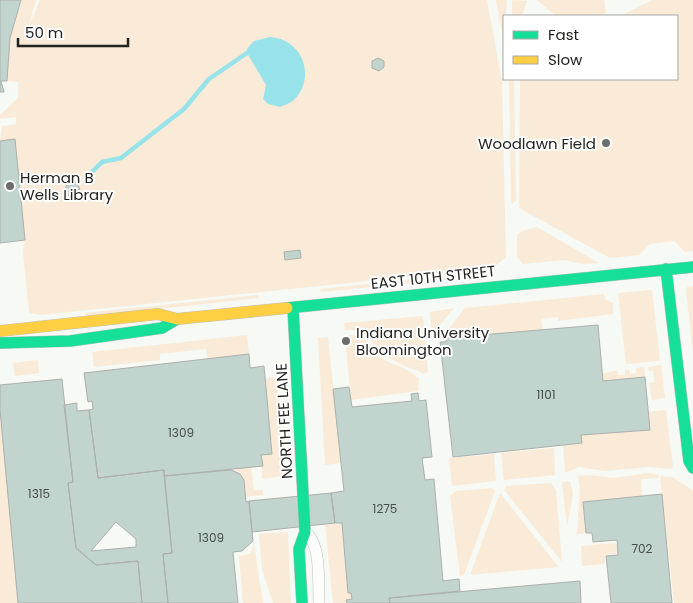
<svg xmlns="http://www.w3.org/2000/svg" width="693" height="603" font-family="Poppins,sans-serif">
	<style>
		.green { fill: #f9ebd7 }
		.water { fill: #98e2ea }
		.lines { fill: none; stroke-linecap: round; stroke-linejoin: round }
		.stream { stroke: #98e2ea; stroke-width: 4.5 }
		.building { fill: #c1d4cd; stroke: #adafac; fill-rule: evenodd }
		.street-casing { stroke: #bec0be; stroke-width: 12 }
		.fast-casing { stroke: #bec0be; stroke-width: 12 }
		.slow-casing { stroke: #bec0be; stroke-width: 12 }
		.street { stroke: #fefefd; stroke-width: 11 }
		.fast { stroke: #16e098; stroke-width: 11 }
		.slow { stroke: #ffcf43; stroke-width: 11 }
		.poi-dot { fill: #6c6e6b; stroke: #fff; stroke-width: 2 }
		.labels { text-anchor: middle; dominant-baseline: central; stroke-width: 4; stroke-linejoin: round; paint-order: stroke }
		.number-label { font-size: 12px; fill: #4a4f4c }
		.poi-label { font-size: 15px; fill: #222321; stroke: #fff; text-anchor: start }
		.street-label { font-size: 15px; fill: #222321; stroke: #fff }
	</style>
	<rect width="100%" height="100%" fill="#f6f9f4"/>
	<path class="green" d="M21,0H36L28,28L40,0H487L502,82L506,257L493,268L40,315L29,313L23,252L25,240L15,140L0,141L2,126L16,124V117L0,119V115L18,98V82L7,81C7,53 11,26 21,0Z
		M496,0H507L504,44Z
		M512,0L527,1L522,16H512Z
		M537,0H604L606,14L602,16H556Z
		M652,0H693V251L685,252L674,241L650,244L639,255L610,258L519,208L520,79H677V16H620Z
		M509,79H514L516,201L512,204L511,202Z
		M537,227L599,263L583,264L564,260L523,264L517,257V235L522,231Z
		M451,276V279L321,292L320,289Z
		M693,286V354L686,290L687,287Z
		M652,290L660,361L626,364L618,293Z
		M604,294L605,299L613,303V314L558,321V317L541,319L543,331L441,339L465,308Z
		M258,295L259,298L86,317L85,313Z
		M454,308L432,334L430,312Z
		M423,316L428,372L422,374L419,371C409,368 392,361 383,354C368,340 369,329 345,330L344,323Z
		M247,335L249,354L208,359L206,349L160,354V360L94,367L92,352Z
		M356,335C370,338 373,352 385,360C397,367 409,368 419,379L418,391L351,400L345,336Z
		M328,337L341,463L325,465L318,338Z
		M38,360L39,373L15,376L13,363Z
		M661,365L665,398L652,400L649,383L655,382L653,371H649L648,367Z
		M644,367L645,377L603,381L602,374L618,370V375H625V370L629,369L630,374L636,373V368Z
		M277,377L284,476L262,479L261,455L272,454L265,378Z
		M0,410L18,603H0Z
		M666,410L673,466L671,469L649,467L605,471L579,467L565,473L563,445L581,443V435L649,430L648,412Z
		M554,448L555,475L504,480L501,453Z
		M494,454L496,481L452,486L449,458Z
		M251,467L254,490H263V495L245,497C244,484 245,474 231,470Z
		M648,473L659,475V478L641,479L642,496L583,502L586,533L577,534L580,489L578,476L589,475L614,478Z
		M660,476L672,477L693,490V603H674Z
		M570,481L573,494L567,527L562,482Z
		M551,483L556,491L562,562L504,490L506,486Z
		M492,488L495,491L464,575L460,576L450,496L456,491Z
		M500,493L558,566V567L470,575Z
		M342,523L345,560H347L352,599L347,600V603H333L325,525Z
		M288,532L291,603H273L262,569L259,534Z
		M616,543L617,554L606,555L604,564L582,566L581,546Z
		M254,544L263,603H243L239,556L250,554Z"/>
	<path class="water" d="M270,37C302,39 317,76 294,100C291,103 284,105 280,107L268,104L263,99L266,85L247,53V49L254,41Z"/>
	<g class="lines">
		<path class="stream" d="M87,177L102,162L121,158L184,109L209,79L247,53"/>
	</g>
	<path class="building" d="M0,0H21L10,38L7,81H1L4,92H0Z
		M378,58L384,61V67L379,71L372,68V61Z
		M15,139L25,240L0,243V141Z
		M68,182H76L80,189L76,196H69L65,189Z
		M300,250L301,258L285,260L284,252Z
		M598,325L603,381L645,377L650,430L581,435L582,443L453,457L440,342H446V338Z
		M249,354L250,368L264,366L272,454L261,455L263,466L164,476V470L98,478L89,410L93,409L92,401L88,402L84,373Z
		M62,379L73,482L68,483L76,548L96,565L138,561L142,603H18L0,410V385Z
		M349,387L352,407L412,401L411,394L418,393L419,401L426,400L432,457L422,458L425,480L434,479L443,581L459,579L460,591L389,598L390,603H347L346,600L352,599L351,593H348L342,523H335L331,493L344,491L333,389Z
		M77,403V411L89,410L98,478L164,470L172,553L163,554L168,603H142L138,561L96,565L76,548L68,483L73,482L64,405ZM116,522L136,539V547L91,551Z
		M231,470L240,474L244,480L246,502L249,501L253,541L242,551L233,552L238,603H168L163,554L172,553L164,476Z
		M331,493L335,523L252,532L249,501Z
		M662,494L672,603H611L606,556L618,555L617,540L593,542L592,533H586L583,502Z
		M580,581L581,603H390L389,598Z"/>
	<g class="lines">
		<g class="street-casing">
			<path id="street" d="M305,532C322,544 318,584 319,603"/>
		</g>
		<g class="fast-casing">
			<path id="fast" d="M666,269L689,461L693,468
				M287,308L693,267
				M293,308L305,532L299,549L302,603
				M0,343L70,341L162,328L177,319"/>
		</g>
		<g class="slow-casing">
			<path id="slow" d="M0,331L158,314L177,319L287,308"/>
		</g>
		<use href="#street" class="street"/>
		<use href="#fast" class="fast"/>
		<use href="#slow" class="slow"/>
	</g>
	<g class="poi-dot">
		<circle cx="606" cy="143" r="5"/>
		<circle cx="10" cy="186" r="5"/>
		<circle cx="346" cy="341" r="5"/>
	</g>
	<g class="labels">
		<g class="number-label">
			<text x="546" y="394">1101</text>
			<text x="181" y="432">1309</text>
			<text x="39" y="493">1315</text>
			<text x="385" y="508">1275</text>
			<text x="211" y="537">1309</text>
			<text x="642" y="548">702</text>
		</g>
		<g class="poi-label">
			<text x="596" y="143" text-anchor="end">Woodlawn Field</text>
			<text x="20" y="177">Herman B<tspan x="20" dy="17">Wells Library</tspan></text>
			<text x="356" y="332">Indiana University<tspan x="356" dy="17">Bloomington</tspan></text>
		</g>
		<g class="street-label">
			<text transform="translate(433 277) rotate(-6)">EAST 10TH STREET</text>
			<text transform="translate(284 421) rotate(-93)">NORTH FEE LANE</text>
		</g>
	</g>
	<rect x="503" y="15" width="175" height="65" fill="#ffffff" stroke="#a7a7a6"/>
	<rect x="513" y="31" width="25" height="8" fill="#16e098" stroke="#a7a7a6"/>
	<text x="548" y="40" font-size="15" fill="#222321">Fast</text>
	<rect x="513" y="56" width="25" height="8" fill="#ffcf43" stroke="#a7a7a6"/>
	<text x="548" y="65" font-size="15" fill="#222321">Slow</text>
	<path d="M18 38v8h110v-8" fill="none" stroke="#222321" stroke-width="2.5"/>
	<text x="25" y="38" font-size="15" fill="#222321" stroke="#ffffff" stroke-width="4" paint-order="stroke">50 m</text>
</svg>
